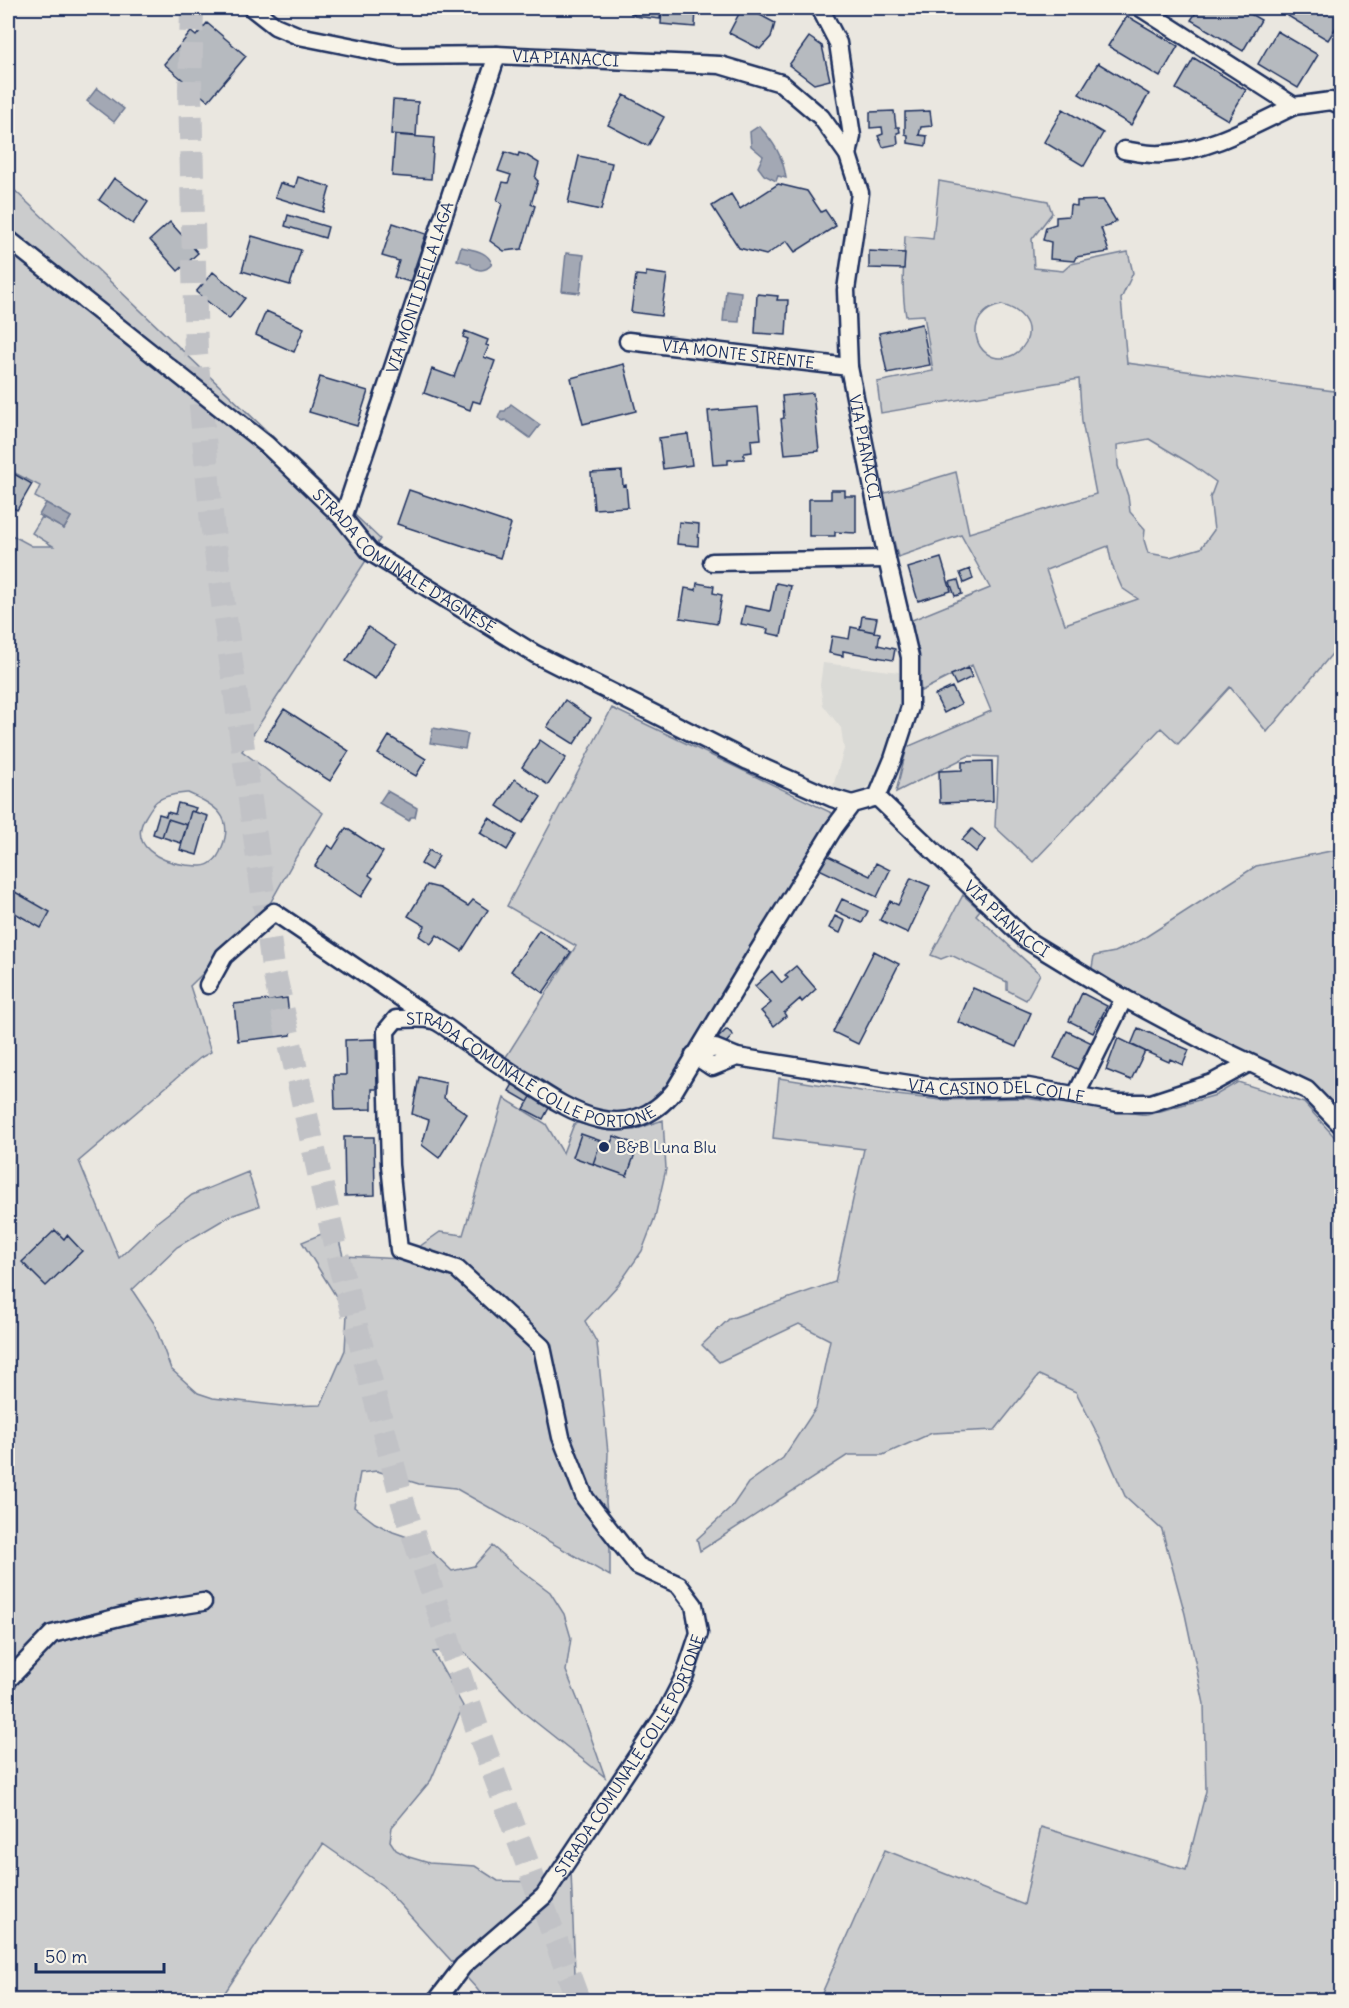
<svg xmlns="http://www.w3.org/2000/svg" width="1349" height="2008" font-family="Delius,sans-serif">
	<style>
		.built { fill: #dadad6 }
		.green { fill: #cbcccd; stroke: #737e96; stroke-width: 1.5; fill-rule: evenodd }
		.water { fill: #a3a8b4; stroke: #6d7892; stroke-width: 1.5 }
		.building { fill: #b6babf; stroke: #1b2f5e; stroke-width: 1.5 }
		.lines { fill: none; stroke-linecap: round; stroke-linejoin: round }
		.highway-tunnel { stroke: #c1c2c6; stroke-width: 24; stroke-dasharray: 24 12; stroke-linecap: butt }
		.minor-casing { stroke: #1b2f5e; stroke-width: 21 }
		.minor { stroke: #f7f3e8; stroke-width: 16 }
		.poi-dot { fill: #1b2f5e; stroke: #f7f3e8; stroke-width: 2 }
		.labels { text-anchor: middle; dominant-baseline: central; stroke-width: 4.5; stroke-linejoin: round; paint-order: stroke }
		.street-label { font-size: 16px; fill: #1b2f5e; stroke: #f7f3e8 }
		.poi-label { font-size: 16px; fill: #1b2f5e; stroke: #f7f3e8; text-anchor: start }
	</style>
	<rect width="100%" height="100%" fill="#eae7e0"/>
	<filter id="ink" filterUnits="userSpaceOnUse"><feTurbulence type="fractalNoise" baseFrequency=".0167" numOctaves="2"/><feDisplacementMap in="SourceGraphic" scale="12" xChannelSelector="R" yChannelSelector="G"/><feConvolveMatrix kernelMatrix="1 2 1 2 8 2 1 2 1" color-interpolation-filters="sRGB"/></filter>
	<g filter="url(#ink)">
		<path class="built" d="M823,663L899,672L901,691L900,713L887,752L876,775L868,786L857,794H843L832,790L844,749L841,728L823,705L820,685Z"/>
		<path class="green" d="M939,181L1048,201L1052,213L1032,239L1034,268L1063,271L1071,264L1128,252L1133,273L1121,299L1127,363L1341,392V643L1267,732L1230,687L1178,744L1161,728L1033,862L995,827L998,757L968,756L896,792L907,747L991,711L972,665L921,691L912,620L990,588L961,535L898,557L882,494L956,472L969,533L1096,494L1082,422L1079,379L881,413L877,382L933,371L924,315L906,316C901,290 904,263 905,236L933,239ZM1002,305C1019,309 1034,323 1026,342C1022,349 1016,355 1008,357C974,366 960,312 1002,305ZM1149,439L1191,464L1216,482L1210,498L1214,530L1201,548L1170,557L1148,553L1144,540L1145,529L1130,512L1128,496L1118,466L1117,445ZM1108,546L1112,565L1122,588L1138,599L1065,624L1046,570Z
			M8,184L380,539L242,751L323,813L296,857L264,914L190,986L211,1052L200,1058L79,1161L119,1258L157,1222L192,1195L248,1172L259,1206L228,1217L177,1247L132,1290L154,1323L171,1369L198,1393L213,1398L282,1406L321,1405L345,1350L347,1314L302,1242L336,1228L343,1256L402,1259L440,1232L463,1235L504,1098L546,1124L563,1153L574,1124L578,1123L610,1131L634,1130L663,1120L666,1169L655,1217L642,1251L619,1284L585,1321L597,1343L608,1453L606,1502L610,1543V1576L455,1488L419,1484L377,1471L360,1473L354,1507L375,1523L393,1532L422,1542L452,1571L474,1566L492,1546L518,1568L550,1592L564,1614L571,1638L566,1671L579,1703L605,1777L523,1712L460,1648L433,1652L463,1706L431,1780L392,1827L390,1841L396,1850L409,1857L429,1863L475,1866L498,1881L540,1882L571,1871L576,2000H485L477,1989L383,1886L323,1844L220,2000H8V596L14,586L8,565L13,550L8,552V533L32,546H53L32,533L42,517L64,529L71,517L35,497L40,486L13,472L11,476L8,474ZM188,793C213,804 235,816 222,847C220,853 218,858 212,862C205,868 195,866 186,865C161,862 127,846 146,816C149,811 153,804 157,801C166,795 178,794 188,793Z
			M612,708L834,814L667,1091L650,1107L630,1114H603L579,1107L504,1060L576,946L507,906Z
			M1341,849V1117L1091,973L1094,956L1115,952L1141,940L1256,866Z
			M963,895L980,910L976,915L1040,974L1026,1000L1007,990V982L951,955L941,959L931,955Z
			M779,1078L861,1091L941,1100L1024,1098L1147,1115L1216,1095L1238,1082L1304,1103L1341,1144V2000H819L885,1850L1024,1905L1041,1827L1186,1870L1206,1791L1204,1704L1185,1614L1162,1530L1125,1496L1101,1441L1076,1392L1039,1375L995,1430L932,1433L883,1455H848L700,1551L697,1539L731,1508L748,1483L783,1458L816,1408L830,1340L799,1324L719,1362L702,1345L729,1319L835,1282L864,1149L773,1138Z"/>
		<path class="water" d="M97,88L124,109L114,122L87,101Z
			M759,126C773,141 783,156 786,178L778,176L776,181L764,175L758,167L763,156L751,146L750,132Z
			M461,247C473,250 488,251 492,264C486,271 479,272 471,266V264L457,260Z
			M566,253L584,255L580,293L562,291Z
			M726,290L741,292L739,322L723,321Z
			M511,404L540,425L530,438L505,420L503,421L498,418L501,411H505Z
			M46,503L71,517L64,529L39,515Z
			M433,728L468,734L465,749L430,743Z
			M387,791L417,808L415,817H411L409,821L379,803Z"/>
		<path class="building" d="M631,8H661L660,19L634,16V14H631Z
			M662,8H696L695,27L661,24Z
			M742,8H747L775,23L771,37L760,49L729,33Z
			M1199,8H1240L1261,20L1243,51L1191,20Z
			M1293,8H1342V18L1328,40L1288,16Z
			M1127,16L1178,46L1160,77L1108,46Z
			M207,23L246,56L208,101L164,64L191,32L196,36Z
			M1277,31L1318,55L1298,88L1258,64Z
			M809,37L822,46L830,80L814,84L789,65Z
			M1194,58L1246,90L1228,120L1176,89Z
			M1098,63L1149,94L1131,125L1079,94Z
			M624,95L664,117L648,146L608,125Z
			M393,100L418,102L416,136L391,134Z
			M1063,109L1103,133L1084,166L1044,142Z
			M894,111L896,127H899L900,132L897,133L898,144L883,147L878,136L883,134L882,127L870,128V112Z
			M930,111L932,126L921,127L919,135L927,136L926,146L908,143V135L905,134V112Z
			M395,135L434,138L431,179L392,176Z
			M505,152L518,156L519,153L526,155L539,163L535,178L538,181L531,204L535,206L522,249L504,251L490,241L502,204L497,200L503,182L508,183L511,175L498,171Z
			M579,156L612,163L601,210L568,203Z
			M298,177L330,187L323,212L275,197L280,183L295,187Z
			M114,178L148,202L133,224L99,200Z
			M778,184L807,191L821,212L825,210L836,226L795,252L787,241L766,255L739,248L712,206L731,194L740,209Z
			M1103,200L1116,221L1109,226L1101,228L1109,252L1076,257L1074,261L1050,259L1051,242L1043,240L1046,227L1056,224V217L1069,216L1070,205L1077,206V201Z
			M288,215L328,227L325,238L285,226Z
			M170,222L198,253L178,271L150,240Z
			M393,223L426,234L410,282L394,277L399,261L382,256Z
			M252,236L301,250L290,285L242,271Z
			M869,251L905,253L904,269L869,268Z
			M213,272L245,298L229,319L196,292Z
			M646,272L667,275L661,316L631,312L636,275L646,276Z
			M757,294L778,296L777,300H788L786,335L755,333Z
			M266,311L304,328L294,352L256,335Z
			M922,324L930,365L887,373L879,333Z
			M465,331L488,340L486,345L489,346L484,357L495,361L480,403L473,401L470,410L424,393L432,369L454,377L468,339L463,337Z
			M624,364L636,411L583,424L571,378Z
			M320,377L368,391L357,426L309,412Z
			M813,393L819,451L785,454L781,419L784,418L782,396Z
			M758,407L761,439L751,440L752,452L744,453V459L728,460V464L713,465L708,411Z
			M688,434L692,465L663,469L659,438Z
			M622,471L623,486L626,485L628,507L594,509L591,473Z
			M14,474L32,484L17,510L8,505V477L11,479Z
			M409,490L511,524L500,558L397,524Z
			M831,490H845V496H856V533L835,532V536H809V499H831Z
			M679,522L699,524L698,546L677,544Z
			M941,558L951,591L918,601L908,568Z
			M970,569L973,579L964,583L960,573Z
			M958,580L962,594L955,596L950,582Z
			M697,583L714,586L713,593L722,595L717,624L680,618L685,588L696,590Z
			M776,583L791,586L781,636L767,633L768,629L741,624L745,606L770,611Z
			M862,616L877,618L874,632L860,629Z
			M368,627L396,646L375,679L346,661Z
			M851,627L880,633L878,645L895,649L893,660L843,651V656L829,653L832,636L849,639Z
			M968,668L972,677L956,685L951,675Z
			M952,687L961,704L944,713L935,695Z
			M565,700L591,718L574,744L547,727Z
			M284,709L349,751L330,781L265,739Z
			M389,736L426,759L416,776L378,754Z
			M540,740L566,758L548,785L522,767Z
			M992,761L993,801L940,803L939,771L962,770V762Z
			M515,779L541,797L523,823L497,806Z
			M178,803L196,808L194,812L191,811L187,825L168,819L162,837L153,834L159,814L166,816L167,812L175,814Z
			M191,811L208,816L197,855L180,850Z
			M489,818L516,835L507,850L480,833Z
			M168,819L187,825L181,843L162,837Z
			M346,828L383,852L369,875L373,878L361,897L315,866L328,845L333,849Z
			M972,829L985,840L976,852L962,840Z
			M429,850L439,856L431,870L421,864Z
			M824,854L870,876L876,863L890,870L877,897L817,868Z
			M911,878L930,886L908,933L880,920L890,901L898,905Z
			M427,885L439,888L468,906L473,900L488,910L462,951L437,935L431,944L419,936L425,926L408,916Z
			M8,888L50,912L41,928L8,909Z
			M842,899L868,911L862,923L836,911Z
			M835,916L845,921L840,933L829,928Z
			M539,930L571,952L543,993L511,971Z
			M874,951L899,964L858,1044L833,1032Z
			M796,966L816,989L802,1002L800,999L784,1013L786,1016L774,1026L761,1011L771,1003L755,986L772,971L782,983L788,978L785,975Z
			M973,988L1031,1013L1016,1047L958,1022Z
			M1082,993L1107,1006L1093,1033L1069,1021Z
			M287,998L291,1035L238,1041L234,1004Z
			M1138,1028L1189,1050L1183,1065L1170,1059L1169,1062L1131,1045Z
			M727,1029L733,1035L725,1044L718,1038Z
			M1067,1031L1092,1043L1079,1070L1054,1058Z
			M1118,1038L1145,1051L1131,1080L1106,1070Z
			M376,1039L377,1089H372V1109L335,1110L334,1075H346L345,1040Z
			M419,1077L446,1083L444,1098L467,1114L439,1158L422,1145L429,1120L412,1114Z
			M513,1084L532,1095L528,1102L509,1091Z
			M532,1095L550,1106L543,1119L524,1109Z
			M581,1134L601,1141L593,1164L573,1157Z
			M614,1136L638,1145L627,1176L593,1164L601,1141L610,1145Z
			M344,1137H374L375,1195L345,1196Z
			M55,1230L64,1239L67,1235L82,1251L46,1286L22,1262Z"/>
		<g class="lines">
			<path class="highway-tunnel" d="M192,8L190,89L196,353L212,523L273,967L338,1258L403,1503L476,1725L578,2000"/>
			<g class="minor-casing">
				<g id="minor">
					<path id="s1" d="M252,8L275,26L299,36L399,56L497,55L720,65L781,83L821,117L848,155L860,193L846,290L849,367L887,559L910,657V707L893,759L877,797"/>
					<path d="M820,8L838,43L852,136L848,155"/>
					<path d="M1141,8L1294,106L1331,101L1342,106"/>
					<path d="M1124,150C1136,152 1149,155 1161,154C1209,151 1252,126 1294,106"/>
					<path id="s2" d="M8,239L267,445L343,518L370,552L535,654L748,761L832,798L852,804"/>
					<path id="s3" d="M628,341L849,367"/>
					<path id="s4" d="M343,518L497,55"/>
					<path d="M712,562L887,559"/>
					<path id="s5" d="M877,797L1025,939L1107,989L1204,1041L1307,1090L1342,1126"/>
					<path d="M208,985L224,956L274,912L432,1019"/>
					<path id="s6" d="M694,1055L715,1048L737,1057L941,1089L1028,1087L1118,1103H1151L1212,1083L1249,1063"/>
					<path d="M694,1055L712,1067L737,1057"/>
					<path d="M1076,1095L1124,998"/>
					<path d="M8,1680L52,1634L139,1612L203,1602"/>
					<path id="s7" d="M437,2000L463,1966L544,1896L665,1714L685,1675L699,1633L694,1605L679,1585L638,1566L585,1498L561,1437L542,1347L457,1269L399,1250L390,1165L386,1031L396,1019C407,1019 423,1017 433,1020C443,1023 454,1034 463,1040C484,1054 504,1068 525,1081C573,1114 628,1147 674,1091L752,961L834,828L852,804L877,797"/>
				</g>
			</g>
			<use href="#minor" class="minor"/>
		</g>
	</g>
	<circle class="poi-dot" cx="604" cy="1147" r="6"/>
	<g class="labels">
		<g class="street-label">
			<text stroke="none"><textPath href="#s1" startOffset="324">VIA PIANACCI</textPath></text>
			<text stroke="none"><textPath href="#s4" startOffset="243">VIA MONTI DELLA LAGA</textPath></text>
			<text stroke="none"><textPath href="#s3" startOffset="111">VIA MONTE SIRENTE</textPath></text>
			<text stroke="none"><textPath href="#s1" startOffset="938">VIA PIANACCI</textPath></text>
			<text stroke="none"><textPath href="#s2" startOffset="512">STRADA COMUNALE D'AGNESE</textPath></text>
			<text stroke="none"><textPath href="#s5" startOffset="178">VIA PIANACCI</textPath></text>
			<text stroke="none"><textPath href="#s7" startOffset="1360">STRADA COMUNALE COLLE PORTONE</textPath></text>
			<text stroke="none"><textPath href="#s6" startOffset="308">VIA CASINO DEL COLLE</textPath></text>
			<text stroke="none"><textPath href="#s7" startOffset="315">STRADA COMUNALE COLLE PORTONE</textPath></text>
		</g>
		<g class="poi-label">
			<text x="616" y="1147">B&amp;B Luna Blu</text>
		</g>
	</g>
	<rect width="1349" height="2008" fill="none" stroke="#f7f3e8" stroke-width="30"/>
	<rect x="15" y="15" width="1319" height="1978" fill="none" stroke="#1b2f5e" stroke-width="2" filter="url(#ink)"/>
	<path d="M36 1963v9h128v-9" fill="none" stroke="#1b2f5e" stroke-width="3"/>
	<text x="45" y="1963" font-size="18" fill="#1b2f5e" stroke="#f7f3e8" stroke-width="4.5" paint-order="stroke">50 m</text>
</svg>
